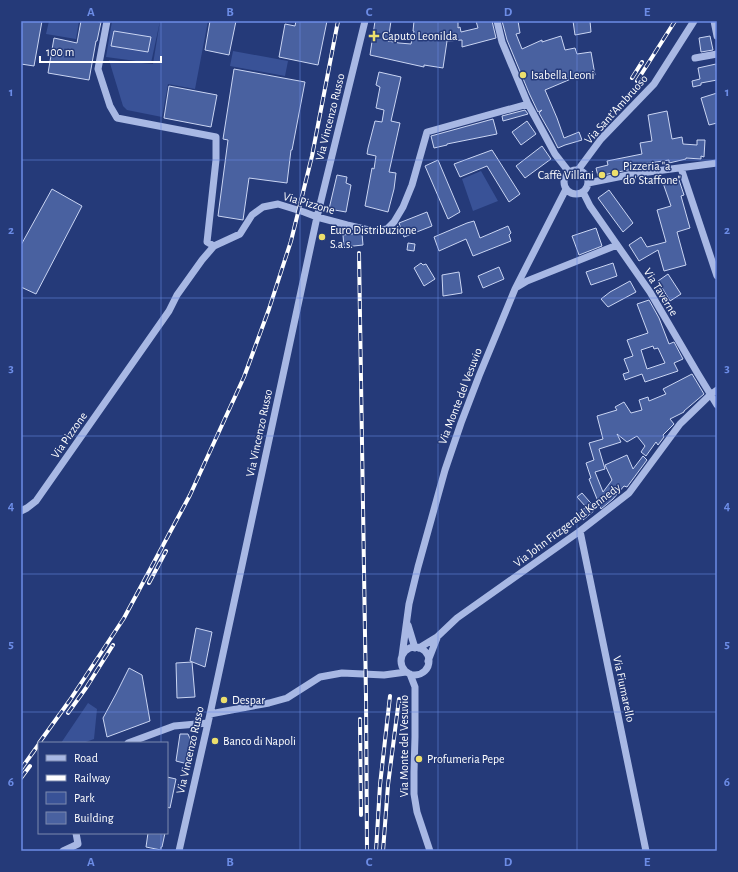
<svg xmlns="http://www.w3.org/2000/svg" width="738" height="872" font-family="'Alegreya Sans',sans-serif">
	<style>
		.green { fill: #395297 }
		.building { fill: #4961a0; stroke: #cad5f3; fill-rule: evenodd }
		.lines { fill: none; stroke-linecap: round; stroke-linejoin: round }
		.minor { stroke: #a8b8e4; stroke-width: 7 }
		.rail-casing { stroke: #fff; stroke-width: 4 }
		.rail { stroke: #253a79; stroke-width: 2.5; stroke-dasharray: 8; stroke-linecap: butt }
		.grid { fill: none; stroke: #6c8ce6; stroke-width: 1; stroke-opacity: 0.55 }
		.poi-dot { fill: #eddf6c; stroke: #253a79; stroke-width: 1.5 }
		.labels { text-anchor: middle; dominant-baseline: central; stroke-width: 3; stroke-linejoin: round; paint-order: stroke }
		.poi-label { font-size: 12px; fill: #fff; stroke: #253a79; text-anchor: start }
		.street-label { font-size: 12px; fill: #fff; stroke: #253a79 }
		.neatline { fill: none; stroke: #6c8ce6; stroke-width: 1.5 }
		.grid-label { font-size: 13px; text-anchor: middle; font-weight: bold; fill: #6c8ce6 }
	</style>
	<rect width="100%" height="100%" fill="#253a79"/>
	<path class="green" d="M49,21H79L76,39L46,34Z
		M112,21H160L151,63L106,57Z
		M160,21H208L195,89L168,84L162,117L127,110L123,106L109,60L153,64Z
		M233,51L288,61L285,76L230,66Z
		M481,171L498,201L473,211L462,179Z
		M88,703L97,709L94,739L83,743H61Z"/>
	<path class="building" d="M21,21H42L34,66L21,64Z
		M81,21H94L101,22L97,41H96L89,80L48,73L54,38L77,43Z
		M210,21H236L229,55L205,50Z
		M296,21H327L318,65L279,57L285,24L295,26Z
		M375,21H391L388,41L399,43L411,44L414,31H413L414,21H458V28L460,27L461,32L478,28L476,21H492L496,38L462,47V40L447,41L443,68L424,65V67L370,55Z
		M502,21H518L520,33L516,34L522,49L542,40V42L561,36L565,50L575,48L577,54L591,52L595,75L579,78L578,76L545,90L557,118L564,138L579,132L582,140L565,145L558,148L552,136L539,113L542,110L538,112L529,93L507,40Z
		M573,21H590L591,32L575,35Z
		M114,31L151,37L148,52L111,46Z
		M710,36L713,50L701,52L699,38Z
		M716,64L717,80L701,83V85L693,87L692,81L700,79L698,68Z
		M234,69L305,82L292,150H291L287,183L249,178L243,220L218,216L228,140L223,139Z
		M379,72L401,77L391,121L400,123L389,172L396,173L394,189L388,212L365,206L372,168L374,169L376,156L367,154L368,148L375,121L382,122L384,110L376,108L380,87L376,85Z
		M169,86L217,95L211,127L164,118Z
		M717,93V123L709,125L701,98Z
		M525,110L528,114L503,121L502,116Z
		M667,111L672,139L682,137L683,144L697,145V140H705L704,157L701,156V159L686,158V159L669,163V160L637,165L638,168L598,176L596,168L608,165L607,161L642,154L640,143L652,141L648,115Z
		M493,119L497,134L447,144V145L434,148L431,136Z
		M527,121L536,134L521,145L512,132Z
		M542,146L551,159L525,178L516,166Z
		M492,150L520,194L509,202L487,166L460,177L454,164Z
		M438,160L460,212L448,219L425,166Z
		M337,175L347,177L346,183L351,185L346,212L329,209Z
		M678,177L684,195L681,196L690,228L677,232L686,265L664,271L658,250L639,261L629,245L641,237L647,247L666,242L657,210L671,206L663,183Z
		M52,189L82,206L36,294L21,287V245Z
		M609,190L633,223L623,232L598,198Z
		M427,212L432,226L404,237L399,223Z
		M474,221L480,238L508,226L511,233L509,235L511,241L473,256L466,239L439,251L434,237L467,223Z
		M596,228L602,246L579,255L572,236Z
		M360,233L362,234L363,245L344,247L343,235Z
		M408,243L415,244L414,251L407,250Z
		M421,263L423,265L426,264L435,279L424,286L414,268Z
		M613,263L617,276L591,285L586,272Z
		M499,267L504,279L483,288L478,276Z
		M459,272L462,293L443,296L442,275Z
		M668,274L681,294L670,301L658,281Z
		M630,281L636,292L608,307L601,299L610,292Z
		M649,300L659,318L669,344L674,342L683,359L674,363L678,371L645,382L642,374L625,380L623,374L629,372L624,359L633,356L627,340L648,333L637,304ZM653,346L654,349L658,348L665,363L647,369L641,350Z
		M692,374L704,394L684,411V412L670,419L674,424L663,435L664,437L658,445L656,442L646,456L641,452L645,446L637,436L627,442L617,434L621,442L599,449L605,469L595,472L603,492L612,480L605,465L627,455L633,469L643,456L647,460L627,487L624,486L613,499L601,509L589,479L591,478L586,463L594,460L589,443L603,439L597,416L617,410L615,407L624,402L631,413L642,410L639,400L648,397L649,401L666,394L663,389Z
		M582,493L596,509L583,520L578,514L586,507L577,497Z
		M196,628L212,632L205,667L190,661Z
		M192,662L195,697L177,698L176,663Z
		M129,668L142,675L150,721L107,737L103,718L116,694Z
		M180,734H188L192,743V749L188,764L176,761Z
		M167,777L176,779L170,808L167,807Z
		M148,833H165L162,847H161V850L146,847Z"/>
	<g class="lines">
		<path class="minor" d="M107,21L98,69L110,106L117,118L216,137V160L207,242L214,246
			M497,21L502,42L528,104L555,154L569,172
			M714,21L717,36
			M695,58L717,54
			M681,168L717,276
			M578,170L601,139L654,84L694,21
			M564 182a12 12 0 1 1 24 0a12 12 0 1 1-24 0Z
			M588,183L633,174L717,163
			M583,192L590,206L650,292L698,374L717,405
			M517,287L527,281L617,245
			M21,511L27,508L36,501L169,311L177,295L202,260L214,246L240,234L252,215L263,207L278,204L304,212L317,217L347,225L373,231L387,229L394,222L403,207L412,185L427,132L528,104
			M580,531L646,851
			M408,625L415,648
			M401 661a14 14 0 1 1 28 0a14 14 0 1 1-28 0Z
			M419,648L437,637L457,618L580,531L629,493L680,424L710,395L717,390
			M402,656L409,604L418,567L445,470L461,423L479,376L515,289L566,189
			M428,661L437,638
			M410,674L415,687V737L414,772V794L417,812L430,851
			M210,714L269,703L287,698L320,677L342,673L384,675L406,672
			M128,743L174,726L208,723
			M63,851L78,844L76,833
			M179,851L210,714L317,217L365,21"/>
		<g class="rail-casing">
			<path id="rail" d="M632,78L642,62
				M637,81L675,21
				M359,253L366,697L367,851
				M149,583L166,551
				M68,713L86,688L113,645
				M360,719L361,815
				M39,743L70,700L124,618L190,495L244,377L269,309L291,241L312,156L338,21
				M21,769L39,744
				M21,778L30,766
				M376,851L380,785L390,696
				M383,851L388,785L399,699"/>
		</g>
		<use href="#rail" class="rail"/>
	</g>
	<path class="grid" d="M161,21V743M300,21V851M438,21V851M577,21V851M21,160H717M21,298H717M21,436H717M21,574H717M21,712H717M161,833V851"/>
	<g class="poi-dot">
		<path d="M372 30h4v4h4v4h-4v4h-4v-4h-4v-4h4z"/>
		<circle cx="523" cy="75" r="4"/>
		<circle cx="615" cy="173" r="4"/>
		<circle cx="602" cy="175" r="4"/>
		<circle cx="322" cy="237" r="4"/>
		<circle cx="224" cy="700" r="4"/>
		<circle cx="215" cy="741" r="4"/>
		<circle cx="419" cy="759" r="4"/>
	</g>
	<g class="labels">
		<g class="poi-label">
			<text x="382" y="36">Caputo Leonilda</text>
			<text x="531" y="75">Isabella Leoni</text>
			<text x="623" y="166">Pizzeria "a<tspan x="623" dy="14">do' Staffone"</tspan></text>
			<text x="594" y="175" text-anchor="end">Caffè Villani</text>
			<text x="330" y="230">Euro Distribuzione<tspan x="330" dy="14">S.a.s.</tspan></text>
			<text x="232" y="700">Despar</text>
			<text x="223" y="741">Banco di Napoli</text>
			<text x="427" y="759">Profumeria Pepe</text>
		</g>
		<g class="street-label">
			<text transform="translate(616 109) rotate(-48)">Via Sant'Ambruoso</text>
			<text transform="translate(330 117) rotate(-76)">Via Vincenzo Russo</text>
			<text transform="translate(309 203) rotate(16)">Via Pizzone</text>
			<text transform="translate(661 292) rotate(58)">Via Taverne</text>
			<text transform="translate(460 396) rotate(-69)">Via Monte del Vesuvio</text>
			<text transform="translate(259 433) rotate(-78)">Via Vincenzo Russo</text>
			<text transform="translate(69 435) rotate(-55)">Via Pizzone</text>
			<text transform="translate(567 525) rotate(-37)">Via John Fitzgerald Kennedy</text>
			<text transform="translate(624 689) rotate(78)">Via Fiumarello</text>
			<text transform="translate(404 746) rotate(-90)">Via Monte del Vesuvio</text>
			<text transform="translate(190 750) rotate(-77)">Via Vincenzo Russo</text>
		</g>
	</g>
	<rect width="738" height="872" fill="none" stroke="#253a79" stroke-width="44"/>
	<rect x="38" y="742" width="130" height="92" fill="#253a79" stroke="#7c89af"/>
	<rect x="46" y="755" width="20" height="6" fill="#a8b8e4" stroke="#7c89af"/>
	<text x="74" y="762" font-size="12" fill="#ffffff">Road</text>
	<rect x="46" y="775" width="20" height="6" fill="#ffffff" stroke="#7c89af"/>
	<text x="74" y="782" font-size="12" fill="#ffffff">Railway</text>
	<rect x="46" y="792" width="20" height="12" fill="#395297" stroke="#7c89af"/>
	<text x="74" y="802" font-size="12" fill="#ffffff">Park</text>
	<rect x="46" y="812" width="20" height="12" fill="#4961a0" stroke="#7c89af"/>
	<text x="74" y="822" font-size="12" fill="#ffffff">Building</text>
	<path d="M40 56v6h121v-6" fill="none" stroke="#ffffff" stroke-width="2"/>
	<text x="46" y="56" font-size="12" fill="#ffffff" stroke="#253a79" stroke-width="3" paint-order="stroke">100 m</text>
	<rect x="22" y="22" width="694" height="828" class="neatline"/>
	<g class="grid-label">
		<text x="91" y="16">A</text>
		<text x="230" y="16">B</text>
		<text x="369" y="16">C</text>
		<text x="508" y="16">D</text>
		<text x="647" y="16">E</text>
		<text x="11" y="96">1</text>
		<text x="727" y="96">1</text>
		<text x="11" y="234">2</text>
		<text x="727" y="234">2</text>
		<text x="11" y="372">3</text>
		<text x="727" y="372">3</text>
		<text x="11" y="510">4</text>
		<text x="727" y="510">4</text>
		<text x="11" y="648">5</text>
		<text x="727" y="648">5</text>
		<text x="11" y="786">6</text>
		<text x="727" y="786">6</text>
		<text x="91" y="866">A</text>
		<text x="230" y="866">B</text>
		<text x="369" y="866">C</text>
		<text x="508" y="866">D</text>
		<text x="647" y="866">E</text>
	</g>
</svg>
